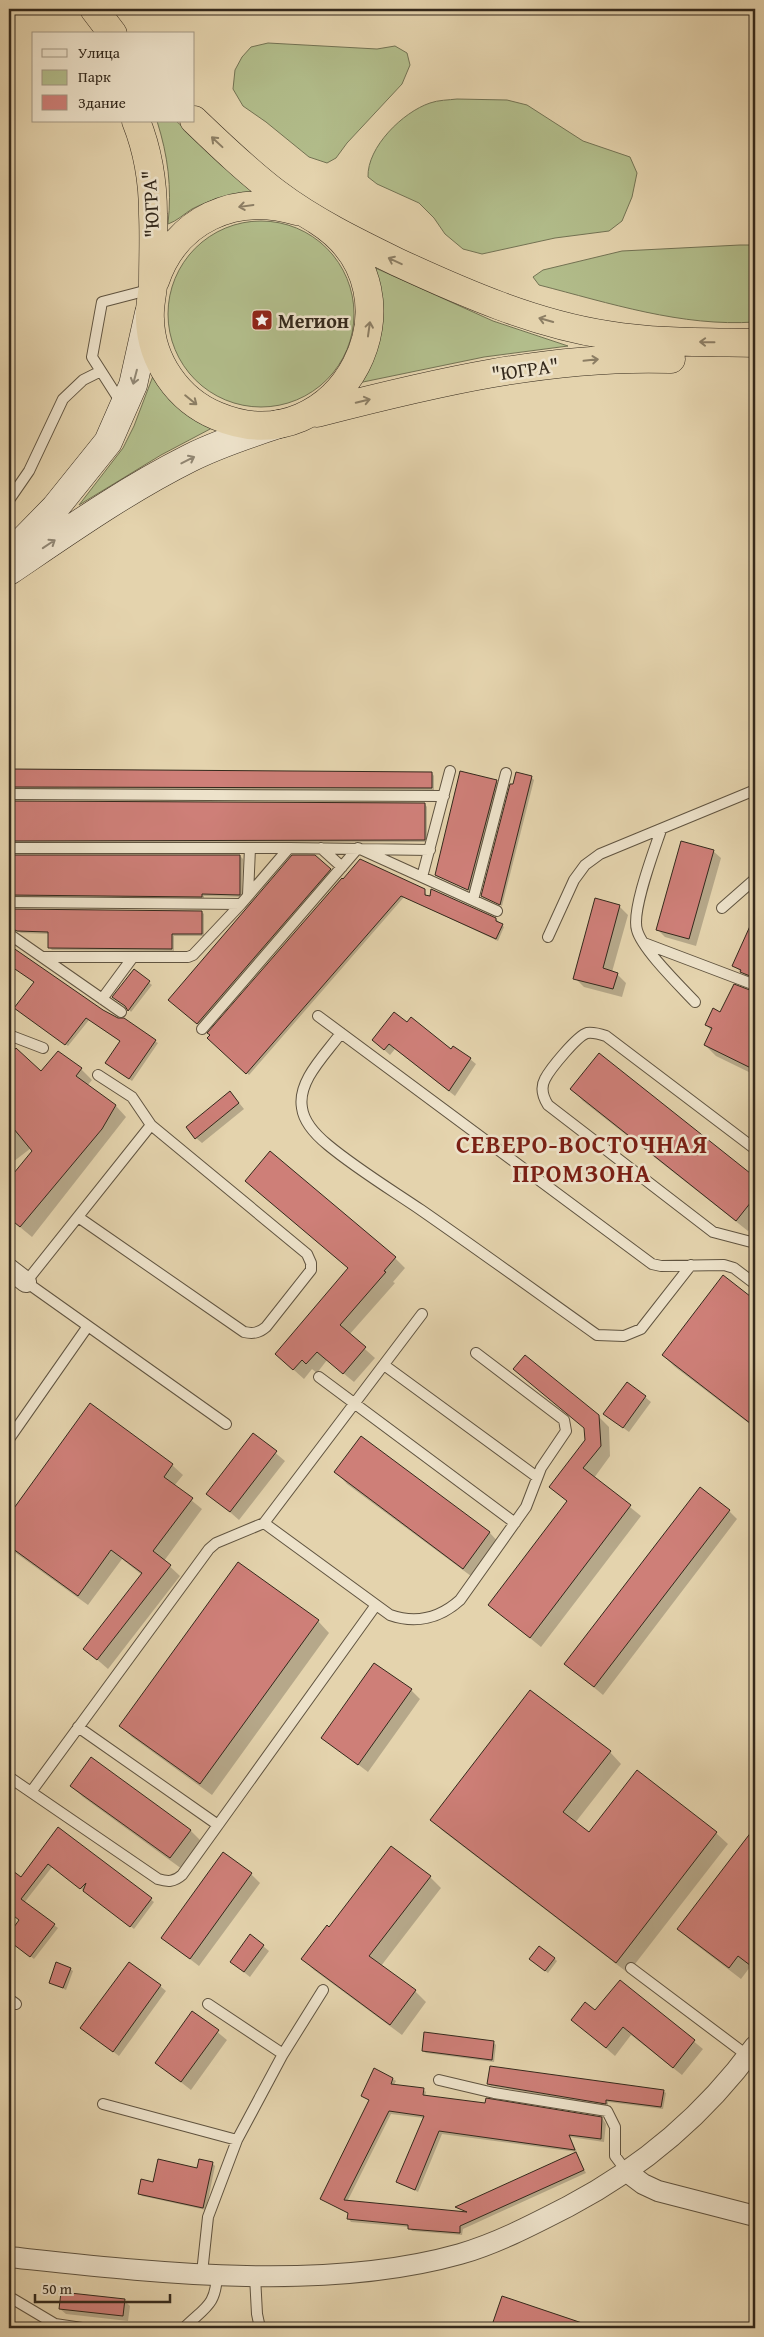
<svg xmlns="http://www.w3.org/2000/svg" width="764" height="2337" font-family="'Gentium Book Plus',serif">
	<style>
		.green { fill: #b2bd8b; stroke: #737354 }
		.shadow { fill: #0003 }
		.building { fill: #ce7f78; stroke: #34291c }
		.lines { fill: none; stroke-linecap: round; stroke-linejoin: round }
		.lane-casing { stroke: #605440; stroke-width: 12 }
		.street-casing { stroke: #605440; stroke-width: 22 }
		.secondary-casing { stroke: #34291c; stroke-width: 29 }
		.highway-casing { stroke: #34291c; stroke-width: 29 }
		.lane { stroke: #ede2ca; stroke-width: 10 }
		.street { stroke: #ede2ca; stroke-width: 20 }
		.secondary { stroke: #ede2ca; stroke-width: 28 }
		.highway { stroke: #e4d3ad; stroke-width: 28 }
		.oneway { stroke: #8c7e64 }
		.oneway2 { stroke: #908673 }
		.labels { text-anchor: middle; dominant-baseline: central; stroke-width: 5; stroke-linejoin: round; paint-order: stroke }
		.street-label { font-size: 20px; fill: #34291c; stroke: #ede2ca }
		.poi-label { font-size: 20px; font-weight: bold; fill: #34291c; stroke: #ede2ca; text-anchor: start }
		.district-label { font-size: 25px; font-weight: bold; letter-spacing: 1px; fill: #7a1f14; stroke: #ede2ca }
	</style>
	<rect width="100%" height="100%" fill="#e4d3ad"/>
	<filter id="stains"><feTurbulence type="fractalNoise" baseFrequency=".004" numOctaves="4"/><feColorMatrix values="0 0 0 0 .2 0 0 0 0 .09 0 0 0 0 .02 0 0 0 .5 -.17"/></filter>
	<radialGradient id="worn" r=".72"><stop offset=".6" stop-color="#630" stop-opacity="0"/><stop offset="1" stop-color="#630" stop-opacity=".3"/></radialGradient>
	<path class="green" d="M268,43L377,49L395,46L407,53L410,65L402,84L347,143L336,158L327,163L309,157L266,122L243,106L233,89L235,70L242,57L251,47Z
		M457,99L507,100L527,105L583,141L630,157L637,173L632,197L622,221L609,231L555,238L482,254L463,249L445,234L434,218L419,203L377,184L368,177C367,147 403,112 430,103C438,100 449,100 457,99Z
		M157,121H176L258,192C234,194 213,198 192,209C184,214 177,221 168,224C172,187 168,156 157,121Z
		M168 314a93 93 0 1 1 186 0a93 93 0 1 1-186 0Z
		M740,245H755V322C682,327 609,303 539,285L533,277L543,270L622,251Z
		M371,266L493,321L568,346L484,357L363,382L360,381C388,339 387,312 371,266Z
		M153,376L212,428L161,455L79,505L123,448L134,426Z"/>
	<path class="shadow" d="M9,770L432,773L434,776V790L9,791Z
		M531,777L534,780L502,906L482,896Z
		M496,782L499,784L471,892L436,875Z
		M9,802L425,804L427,807V842L9,844Z
		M713,851L721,858L696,946L665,937L658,930Z
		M9,856H240L243,859L242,897L204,896V899L12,897L9,894Z
		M314,856L333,872L200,1026L172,1002Z
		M342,879L424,890L427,897L496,919L504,927L498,941L404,897L249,1075L209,1038Z
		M619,906L628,915L612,972L617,974L626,983L622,997L584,987L575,978Z
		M202,912L204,914V936H174V951L52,950L49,947V934L21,933L9,927Z
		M750,930L755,933V980L746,976L733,965Z
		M9,946L102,1011L158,1043L132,1081L109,1065L121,1042L89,1020L68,1046L18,1010L35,982L9,964Z
		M134,971L152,985L131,1012L127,1007Z
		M753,993L755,995V1075L716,1056L705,1045L712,1031L706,1025Z
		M373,1040L451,1051L470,1059L476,1064L455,1096L395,1049L390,1055Z
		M16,1050L41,1073L81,1069L92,1080L87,1086L116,1106L126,1117L32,1237L9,1218V1181L48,1135L9,1165V1058Z
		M599,1055L755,1178V1222L748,1231L583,1101L572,1089Z
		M235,1098L244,1109L202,1143L196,1138Z
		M257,1191L395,1258L405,1268L393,1282L395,1283L349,1335L375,1358L354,1382L327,1360L317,1373L312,1369L304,1379L276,1354L349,1269Z
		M723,1277L755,1302V1428L675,1367L663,1355Z
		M515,1369L598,1416L609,1427L610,1456L594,1478L641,1516L541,1647L489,1605L568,1502L551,1487L586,1441V1429Z
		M645,1397L651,1402L629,1432L611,1419Z
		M90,1405L172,1465L183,1475L174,1486L202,1509L164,1561L180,1576L108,1669L85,1649L142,1575L122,1559L88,1605L9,1548V1518Z
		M254,1435L285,1461L239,1520L208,1493Z
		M361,1438L490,1533L501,1545L475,1579L347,1484L336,1472Z
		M729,1511L737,1519L603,1695L566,1664Z
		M318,1621L329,1633L212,1795L132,1737L121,1726Z
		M411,1690L420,1699L368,1772L323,1738Z
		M610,1752L621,1764L575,1823L590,1834L716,1833L728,1844L628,1973L443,1831L432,1820Z
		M71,1786L191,1831L202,1842L182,1869L83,1797Z
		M59,1829L154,1902L134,1929L52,1867L24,1903L58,1928L34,1959L9,1940V1936L20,1920L9,1911V1870L21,1879Z
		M755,1829V1970L750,1967L741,1979L690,1940L678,1928Z
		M251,1874L260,1883L199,1966L162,1938Z
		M430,1877L441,1888L381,1966L415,1991L426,2002L402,2035L314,1970L303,1959L330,1928Z
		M263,1946L269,1951L250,1977L231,1962Z
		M555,1959L557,1961L548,1973L533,1962Z
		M70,1969L73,1971L66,1990L50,1982Z
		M620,1981L703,2049L682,2075L631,2035L615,2056L573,2020L596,2012Z
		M160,1986L166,1991L119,2056L82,2028Z
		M193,2012L227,2040L191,2090L156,2063Z
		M494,2043L496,2045L494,2062L426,2053L423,2051Z
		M393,2079L396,2081L394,2085L423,2089L426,2092L425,2096L602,2118L606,2124L604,2142L570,2137L577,2152L442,2134L418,2192L398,2182L424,2118L391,2114L347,2202L467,2213L457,2207L576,2154L586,2173L463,2229L462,2235L412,2231L409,2227L351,2222L349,2219V2214L322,2199L370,2101L362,2096Z
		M489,2084L663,2091L666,2093L663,2109L608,2102V2106L491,2086Z
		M213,2164L215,2166L206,2210L142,2196L140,2194L154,2183Z
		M503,2298L595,2328H492Z
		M124,2300L130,2306L128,2321L66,2314L60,2309Z"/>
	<path class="building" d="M9,769L432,772V788L9,787Z
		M460,771L497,780L468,890L435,875Z
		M516,772L532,776L500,905L481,896L510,784H513Z
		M9,801L425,803V840L9,841Z
		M681,841L714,850L689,939L656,930Z
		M9,855H240V895L202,894V897L9,895Z
		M292,855H315L331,869L197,1024L168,1000Z
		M360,859L425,889V895L430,896L431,889L496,918V921L503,924L496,939L401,896L246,1074L207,1038L210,1035L207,1033L342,878L343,879Z
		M595,898L620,905L603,968L618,973L613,989L573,979Z
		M9,909L202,911V934H172V949L48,948V932L17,931L9,927Z
		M755,915V978L740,972L741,970L732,966Z
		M9,945L103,1010L118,1018H124L156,1040L129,1079L105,1063L120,1041L86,1018L65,1045L14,1008L34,982L9,965Z
		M134,969L150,981L128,1011L125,1006L112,997Z
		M734,984L755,992V1070L704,1045L712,1028L705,1025L713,1008L720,1012Z
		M394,1012L407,1022L411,1017L451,1049L453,1046L471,1058L449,1091L389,1044L384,1050L372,1040Z
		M16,1048L41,1071L58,1051L82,1068L76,1076L116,1105L102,1129L20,1227L9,1218V1179L32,1151L9,1123V1056Z
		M599,1053L755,1177V1197L736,1221L570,1089Z
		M230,1091L239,1103L195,1139L186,1127Z
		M270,1151L396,1257L384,1271L386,1272L340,1325L366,1347L343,1374L317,1352L306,1364L302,1360L293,1370L275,1354L348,1268L245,1181Z
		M723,1275L755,1300V1427L662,1355Z
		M525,1355L599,1415L601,1446L583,1468L631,1505L530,1638L488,1605L567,1501L549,1487L585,1440L584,1428L513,1369Z
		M627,1382L646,1396L623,1428L603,1414Z
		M90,1403L173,1464L164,1477L193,1498L153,1551L171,1565L97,1660L83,1649L142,1573L111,1550L78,1596L9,1546V1515Z
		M253,1433L277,1451L230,1512L206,1494Z
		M361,1436L490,1532L463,1569L334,1472Z
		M700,1487L730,1510L594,1687L564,1664Z
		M238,1562L319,1620L200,1784L119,1726Z
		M374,1663L412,1689L358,1765L321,1738Z
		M530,1690L611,1751L563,1812L589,1832L637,1770L717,1832L616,1963L430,1820Z
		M91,1757L191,1830L170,1858L70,1786Z
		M58,1827L152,1898L130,1927L83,1891L86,1883L80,1889L48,1864L21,1899L55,1924L30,1957L9,1941V1934L19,1920L10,1913L9,1916V1868L21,1877Z
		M755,1827V1969L738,1956L729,1968L677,1929Z
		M391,1846L431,1876L369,1956L416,1990L390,2025L301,1959L327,1925L329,1927Z
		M223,1852L252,1873L190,1959L161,1938Z
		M250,1934L264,1945L244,1972L230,1962Z
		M539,1946L555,1958L545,1971L529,1959Z
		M56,1962L71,1968L63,1988L49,1983Z
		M129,1962L161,1985L113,2052L80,2028Z
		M620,1980L695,2040L673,2068L623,2027L606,2048L571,2020L585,2002L595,2010Z
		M192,2011L219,2030L181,2082L155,2063Z
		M424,2032L494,2041L492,2060L422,2051Z
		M490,2066L664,2090L661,2107L606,2100V2104L487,2084Z
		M374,2068L393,2078L391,2084L424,2088L423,2095L485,2103L486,2098L602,2117L601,2139L569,2135L575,2150L439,2131L415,2190L396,2182L424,2116L389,2111L344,2200L467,2212L455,2207L576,2152L584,2170L460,2226V2233L408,2229V2225L347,2219L348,2213L320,2199L369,2100L361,2096Z
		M158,2159L197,2168L199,2159L213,2162L203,2208L138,2194L141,2179L153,2182Z
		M61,2292L125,2299L123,2316L59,2309Z
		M502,2296L591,2326L590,2328H491Z"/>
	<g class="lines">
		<g class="lane-casing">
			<path id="lane" d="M122,404L92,357L102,302L152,289
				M9,500L29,471L63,399L83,380L101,371
				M9,794L444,796
				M661,830C654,851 631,911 637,930C642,949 680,986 695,1002
				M9,848H289
				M321,848L342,867
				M422,877L450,771
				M248,895L250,848
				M473,900L506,773
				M9,902L241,904
				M722,908L755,879
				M9,934L121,1012
				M548,937L574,880L585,865L600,854L755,790
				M644,943L755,985
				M42,957H188L193,955L241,904L289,848L430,850
				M102,999L133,957
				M318,1016L652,1264L661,1266L724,1265L734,1268L755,1284
				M202,1029L358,848L497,911
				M341,1033C326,1054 297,1081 302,1108C304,1123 317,1136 328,1145C357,1169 390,1189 421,1210C480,1251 538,1293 597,1335L624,1336L641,1329L691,1265
				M9,1035L43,1048
				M151,1125L26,1282L226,1424
				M755,1149L606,1036C600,1034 594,1032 587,1033C577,1036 550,1069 545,1079C540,1088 543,1097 548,1105L713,1232L755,1243
				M78,1217L244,1332C253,1334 259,1333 266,1327L311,1270V1263L307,1254L151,1125L132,1097L98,1075
				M384,1365L537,1477
				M319,1377L515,1523
				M9,1439L88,1326
				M264,1523L390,1615C416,1624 440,1618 460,1600L526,1507L541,1468L566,1431L564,1420L476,1353
				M78,1727L218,1825L376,1605
				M9,1777L158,1879C168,1882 174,1882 182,1875L218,1825
				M31,1792L209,1549L216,1543L264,1523L422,1314
				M631,1968L748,2056
				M9,1999L16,2004
				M208,2004L283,2054
				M439,2080L494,2093L607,2111L615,2127V2156L627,2172
				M103,2104L237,2140
				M202,2273L208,2217L237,2140L283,2054L323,1990
				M255,2276L257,2314L260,2328
				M13,2299L55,2324L82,2328
				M184,2328C205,2307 216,2306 217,2274"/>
		</g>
		<g class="street-casing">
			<path id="street" d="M9,1269L26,1282
				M627,2172L643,2184L658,2191L755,2216
				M9,2257C150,2272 322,2293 460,2254C498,2243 534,2224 569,2206C643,2167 706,2113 755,2046"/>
		</g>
		<g class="secondary-casing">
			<path id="secondary" d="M9,555L55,508L108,442L133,385L149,313
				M9,571C68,531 126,490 190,458C218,444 248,434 279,424"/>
		</g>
		<g class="highway-casing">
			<path id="highway" d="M94,9L113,34
				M194,120C220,145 247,171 276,193C313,221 356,242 397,262C464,293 535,324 608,335C656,343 706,342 755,343
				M136,121C148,151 153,182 153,214C154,237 153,261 153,285C152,297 149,308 150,319C151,361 178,400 217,416C340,468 431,293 318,221
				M155,281C176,219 235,193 297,211
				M317,413C433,383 550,355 671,359"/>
		</g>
		<use href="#lane" class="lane"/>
		<use href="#street" class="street"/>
		<use href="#secondary" class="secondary"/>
		<use href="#highway" class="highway"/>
	</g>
	<defs><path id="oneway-shaft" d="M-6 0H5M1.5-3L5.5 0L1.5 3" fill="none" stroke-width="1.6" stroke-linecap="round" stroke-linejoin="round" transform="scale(1.25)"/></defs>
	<g class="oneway">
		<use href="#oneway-shaft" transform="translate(217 142) rotate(-137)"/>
		<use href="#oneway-shaft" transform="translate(246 206) rotate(172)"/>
		<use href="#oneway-shaft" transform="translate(395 261) rotate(-155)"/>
		<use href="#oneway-shaft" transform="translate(546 320) rotate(-164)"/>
		<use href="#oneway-shaft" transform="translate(369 329) rotate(-82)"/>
		<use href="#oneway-shaft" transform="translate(707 342) rotate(-179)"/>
		<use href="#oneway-shaft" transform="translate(591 360) rotate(-6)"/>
		<use href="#oneway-shaft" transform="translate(191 400) rotate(39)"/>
		<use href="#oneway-shaft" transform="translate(363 401) rotate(-14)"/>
	</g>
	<g class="oneway2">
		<use href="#oneway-shaft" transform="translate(135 377) rotate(105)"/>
		<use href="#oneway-shaft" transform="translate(188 460) rotate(-27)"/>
		<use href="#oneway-shaft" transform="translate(49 544) rotate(-34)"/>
	</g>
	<defs>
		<g id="sight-square" transform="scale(1.125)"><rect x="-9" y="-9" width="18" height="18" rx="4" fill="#8f2418" stroke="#ede2ca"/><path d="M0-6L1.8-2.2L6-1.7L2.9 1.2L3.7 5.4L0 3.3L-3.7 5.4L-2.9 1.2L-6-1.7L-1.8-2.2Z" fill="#fff"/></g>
	</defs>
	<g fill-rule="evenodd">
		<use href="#sight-square" x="262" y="320"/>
	</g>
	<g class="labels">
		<g class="street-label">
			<text transform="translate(150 204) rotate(-93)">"ЮГРА"</text>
			<text transform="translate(525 369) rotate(-8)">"ЮГРА"</text>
		</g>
		<g class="poi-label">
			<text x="278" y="320">Мегион</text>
		</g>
		<g class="district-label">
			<text x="582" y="1144">СЕВЕРО-ВОСТОЧНАЯ<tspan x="582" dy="29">ПРОМЗОНА</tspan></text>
		</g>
	</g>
	<rect width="764" height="2337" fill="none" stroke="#e4d3ad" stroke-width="30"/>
	<rect x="10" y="10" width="744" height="2317" fill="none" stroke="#34291c" stroke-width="2.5"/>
	<rect x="15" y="15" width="734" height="2307" fill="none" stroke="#34291c"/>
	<rect x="32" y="32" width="162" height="90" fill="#ede2ca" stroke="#a39884"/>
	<rect x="42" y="49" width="25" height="8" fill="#ede2ca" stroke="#a39884"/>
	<text x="78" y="58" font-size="15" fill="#34291c">Улица</text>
	<rect x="42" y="70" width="25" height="15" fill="#b2bd8b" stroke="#a39884"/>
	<text x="78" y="82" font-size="15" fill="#34291c">Парк</text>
	<rect x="42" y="95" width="25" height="15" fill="#ce7f78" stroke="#a39884"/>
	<text x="78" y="108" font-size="15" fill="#34291c">Здание</text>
	<path d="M35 2294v8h135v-8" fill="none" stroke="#34291c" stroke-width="2.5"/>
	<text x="42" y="2294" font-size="15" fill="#34291c" stroke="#ede2ca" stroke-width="4" paint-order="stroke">50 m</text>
	<rect width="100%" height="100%" filter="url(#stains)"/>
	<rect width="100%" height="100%" fill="url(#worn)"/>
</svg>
